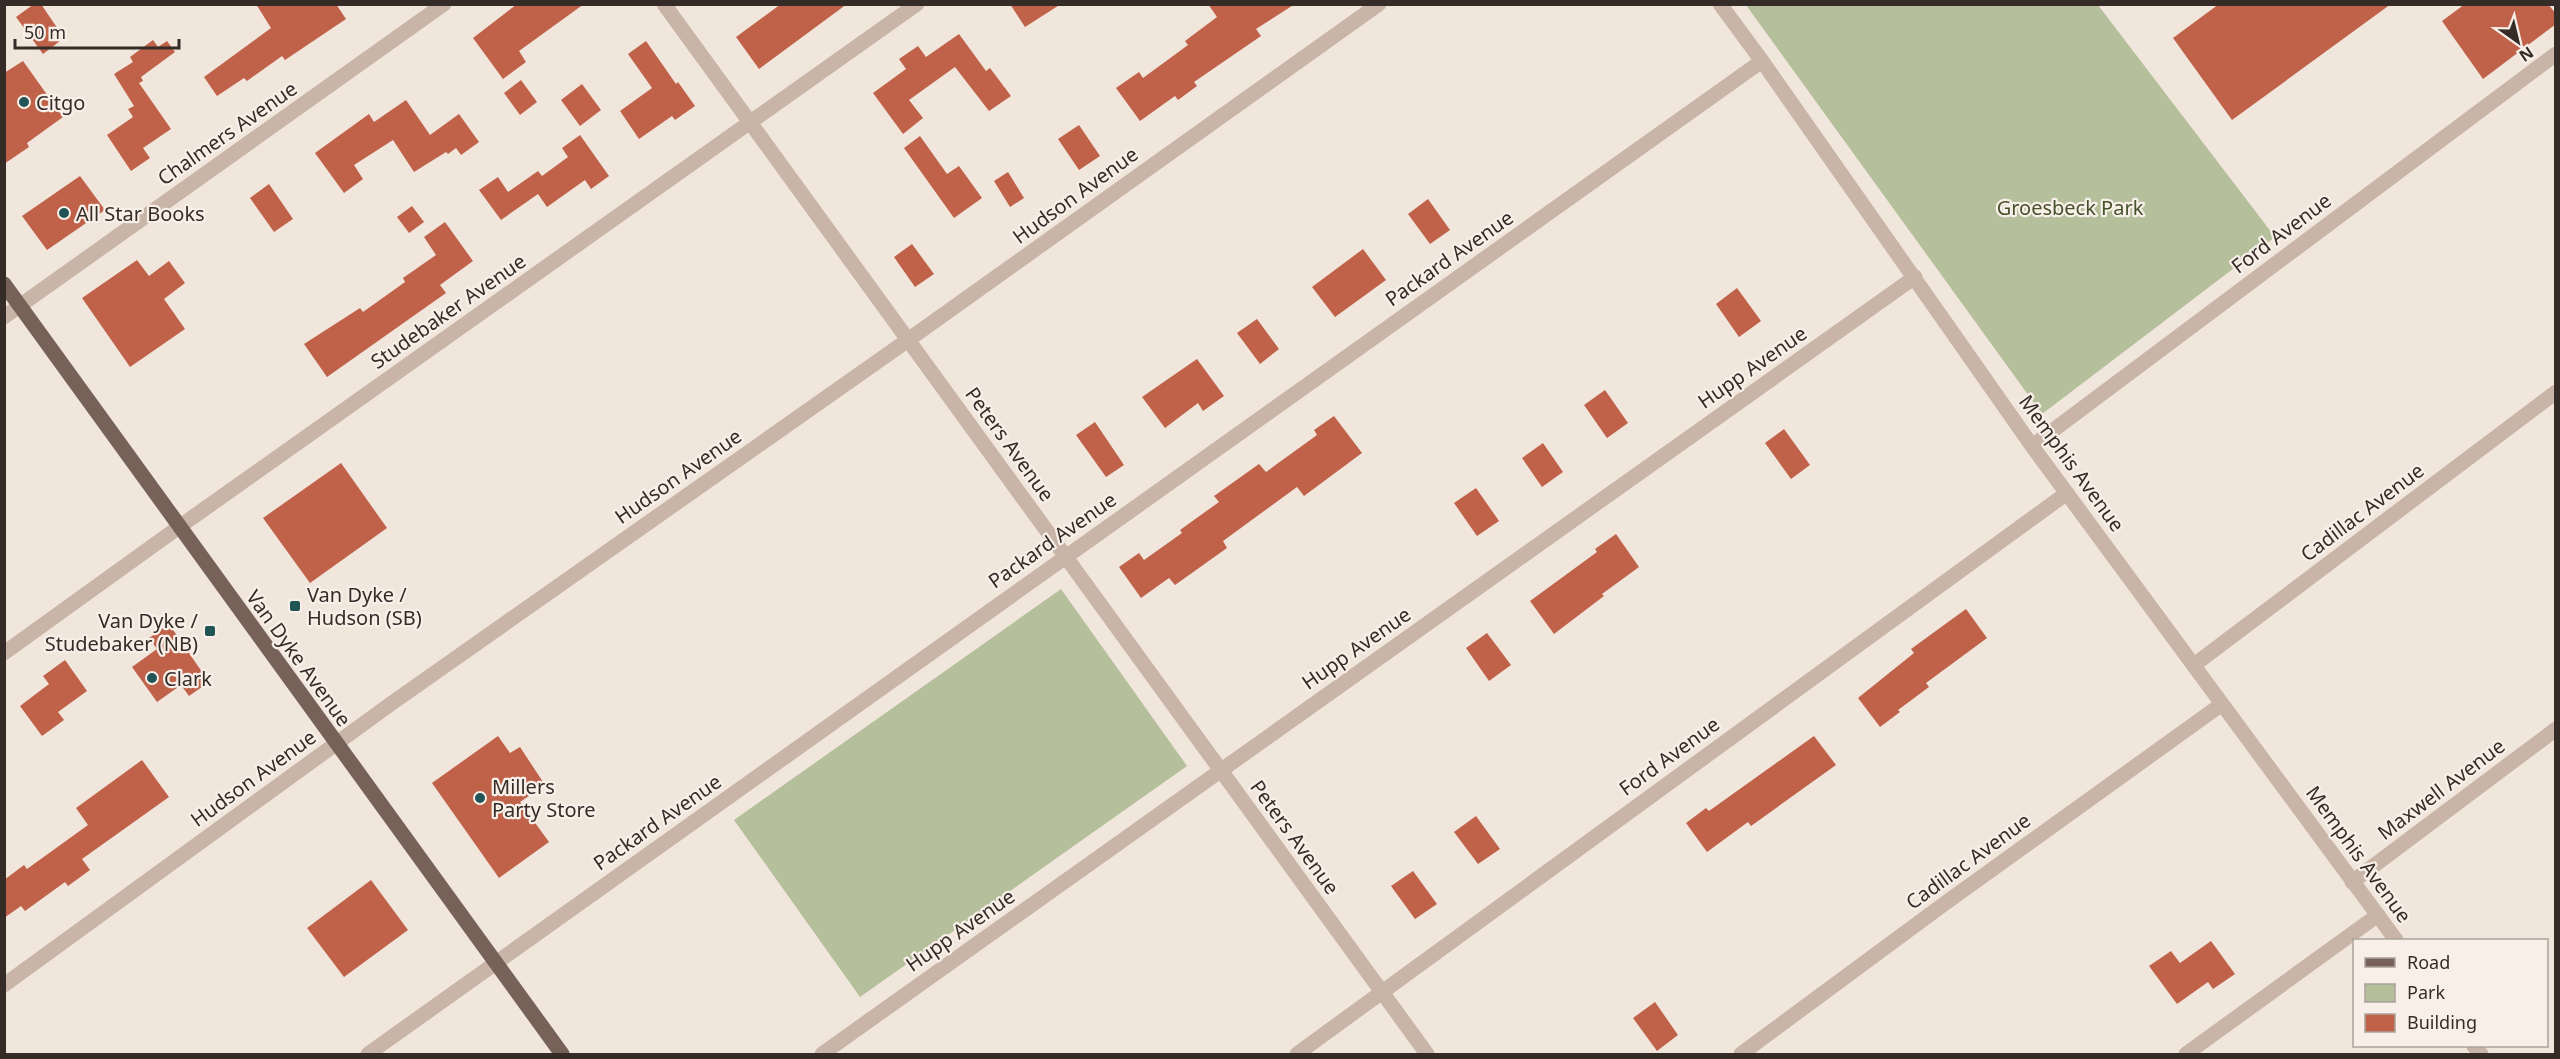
<svg xmlns="http://www.w3.org/2000/svg" width="2560" height="1059" font-family="'Noto Sans',sans-serif">
	<style>
		.green { fill: #b5bf9c }
		.building { fill: #c0624a }
		.lines { fill: none; stroke-linecap: round; stroke-linejoin: round }
		.minor { stroke: #c8b5a8; stroke-width: 15 }
		.major { stroke: #77625a; stroke-width: 15 }
		.poi-dot { fill: #205455; stroke: #f8f0e8; stroke-width: 2 }
		.labels { text-anchor: middle; dominant-baseline: central; stroke-width: 4.5; stroke-linejoin: round; paint-order: stroke }
		.poi-label { font-size: 20px; fill: #352c28; stroke: #f8f0e8; text-anchor: start }
		.street-label { font-size: 20px; fill: #352c28; stroke: #f8f0e8 }
		.park-label { font-size: 20px; fill: #46522d; stroke: #f8f0e8 }
	</style>
	<rect width="100%" height="100%" fill="#f1e6dc"/>
	<path class="green" d="M1746,5H2098L2275,237L2042,414Z
		M1061,589L1187,766L860,997L734,820Z"/>
	<path class="building" d="M34,4H41L64,38L43,54L16,17Z
		M256,4H336L346,19L285,60L282,56L247,81L244,78L217,96L204,77L271,28Z
		M517,4H584L519,51L526,62L503,79L473,38Z
		M781,4H847L759,69L736,37Z
		M1010,4H1061L1025,27Z
		M1208,4H1295L1256,29L1261,36L1194,82L1197,86L1178,100L1175,96L1140,121L1116,88L1139,72L1143,78L1188,45L1185,41L1217,17Z
		M2219,4H2391L2232,120L2173,38Z
		M2465,4H2548L2556,14V24L2483,79L2442,21Z
		M959,34L986,71L990,68L1011,96L989,111L955,67L909,100L923,118L903,134L873,93L906,69L899,59L918,46L926,57Z
		M153,40L158,47L167,41L175,52L141,77L143,81L139,83L171,129L143,148L150,158L131,171L107,135L133,117L128,109L134,106L114,74L133,62L130,57Z
		M646,41L676,84L678,82L695,106L675,120L672,116L639,139L620,111L652,88L628,54Z
		M23,61L63,117L27,143L29,147L4,164V73Z
		M521,80L537,102L520,115L504,93Z
		M582,84L601,110L580,126L561,100Z
		M406,100L430,135L459,114L479,142L461,155L456,148L448,154L446,152L414,172L393,140L354,165L363,179L344,193L315,153L369,114L374,122Z
		M1079,125L1100,156L1079,170L1058,139Z
		M580,135L609,176L591,189L585,180L547,207L538,194L501,220L479,190L498,177L508,192L538,171L542,176L568,157L562,148Z
		M920,136L947,174L959,166L982,198L954,218L904,148Z
		M1008,172L1024,198L1010,207L994,181Z
		M80,176L105,210L47,250L22,216Z
		M269,184L293,219L274,232L250,198Z
		M1428,199L1450,230L1430,244L1408,214Z
		M412,206L424,222L409,233L397,217Z
		M445,222L473,261L440,285L446,293L327,377L304,344L360,308L363,312L405,282L403,278L436,255L424,237Z
		M912,244L934,274L915,287L894,257Z
		M1363,249L1386,280L1335,317L1312,287Z
		M137,260L149,276L169,261L185,283L164,299L185,329L130,367L82,298Z
		M1737,288L1761,321L1739,337L1716,304Z
		M1257,319L1279,349L1260,364L1237,333Z
		M1197,359L1224,396L1203,411L1198,403L1165,428L1142,397Z
		M1605,390L1628,423L1607,438L1584,405Z
		M1334,416L1362,453L1304,496L1297,487L1223,541L1227,548L1175,585L1169,578L1141,598L1119,567L1139,553L1144,560L1182,533L1180,530L1219,502L1214,496L1259,464L1266,472L1317,435L1314,430Z
		M1095,422L1124,465L1106,477L1076,435Z
		M1784,429L1810,465L1791,479L1765,443Z
		M1543,443L1563,472L1542,487L1522,458Z
		M341,463L387,528L310,583L263,518Z
		M1476,488L1499,521L1477,536L1454,503Z
		M1616,534L1639,567L1602,594L1604,596L1554,634L1530,601L1597,552L1595,549Z
		M1966,609L1987,638L1926,683L1929,687L1898,710L1900,712L1880,727L1858,698L1914,653L1911,649Z
		M169,624L209,682L189,696L181,685L157,702L132,667L157,649L149,638Z
		M1487,633L1511,665L1489,681L1466,648Z
		M65,660L87,691L58,712L64,720L42,736L20,706L49,684L43,676Z
		M498,736L510,753L520,747L545,785L520,802L549,842L499,878L432,783Z
		M1814,736L1836,765L1751,826L1748,822L1707,852L1686,823L1706,808L1709,811Z
		M142,760L169,797L82,859L90,870L68,886L65,882L25,911L21,906L4,918V880L24,865L27,869L88,825L76,808Z
		M1476,816L1500,849L1478,864L1454,832Z
		M1413,871L1437,904L1415,919L1391,886Z
		M371,880L408,930L344,977L307,928Z
		M2211,941L2235,974L2213,989L2208,982L2177,1004L2149,966L2171,951L2180,963Z
		M1655,1002L1678,1035L1657,1051L1633,1018Z"/>
	<g class="lines">
		<path class="minor" d="M664,4L1427,1054
			M1720,4L1762,61L2032,446L2396,940
			M4,317L444,4
			M2032,446L2556,54
			M4,653L179,527L917,4
			M2194,665L2556,392
			M2352,882L2556,729
			M4,985L392,703L908,340L1379,4
			M2474,1046L2481,1054
			M368,1054L1762,61
			M822,1054L1915,277
			M1297,1054L2067,493
			M1741,1054L1944,904L2222,704
			M2186,1054L2378,915"/>
		<path class="major" d="M4,284L562,1054"/>
	</g>
	<g class="poi-dot">
		<circle cx="24" cy="102" r="6"/>
		<circle cx="64" cy="213" r="6"/>
		<rect x="289" y="600" width="12" height="12" rx="3"/>
		<rect x="204" y="625" width="12" height="12" rx="3"/>
		<circle cx="152" cy="678" r="6"/>
		<circle cx="480" cy="798" r="6"/>
	</g>
	<g class="labels">
		<g class="poi-label">
			<text x="36" y="102">Citgo</text>
			<text x="76" y="213">All Star Books</text>
			<text x="307" y="594">Van Dyke /<tspan x="307" dy="23">Hudson (SB)</tspan></text>
			<text x="198" y="620" text-anchor="end">Van Dyke /<tspan x="198" dy="23">Studebaker (NB)</tspan></text>
			<text x="164" y="678">Clark</text>
			<text x="492" y="786">Millers<tspan x="492" dy="23">Party Store</tspan></text>
		</g>
		<g class="street-label">
			<text transform="translate(227 133) rotate(-35)">Chalmers Avenue</text>
			<text transform="translate(1075 195) rotate(-36)">Hudson Avenue</text>
			<text transform="translate(2281 233) rotate(-37)">Ford Avenue</text>
			<text transform="translate(1449 258) rotate(-35)">Packard Avenue</text>
			<text transform="translate(448 311) rotate(-35)">Studebaker Avenue</text>
			<text transform="translate(1752 367) rotate(-35)">Hupp Avenue</text>
			<text transform="translate(1010 444) rotate(54)">Peters Avenue</text>
			<text transform="translate(2072 463) rotate(54)">Memphis Avenue</text>
			<text transform="translate(678 476) rotate(-35)">Hudson Avenue</text>
			<text transform="translate(2362 512) rotate(-37)">Cadillac Avenue</text>
			<text transform="translate(1052 540) rotate(-35)">Packard Avenue</text>
			<text transform="translate(1356 648) rotate(-35)">Hupp Avenue</text>
			<text transform="translate(299 658) rotate(54)">Van Dyke Avenue</text>
			<text transform="translate(1669 756) rotate(-36)">Ford Avenue</text>
			<text transform="translate(253 778) rotate(-36)">Hudson Avenue</text>
			<text transform="translate(2441 789) rotate(-37)">Maxwell Avenue</text>
			<text transform="translate(657 822) rotate(-35)">Packard Avenue</text>
			<text transform="translate(1295 837) rotate(54)">Peters Avenue</text>
			<text transform="translate(2359 854) rotate(54)">Memphis Avenue</text>
			<text transform="translate(1968 861) rotate(-36)">Cadillac Avenue</text>
			<text transform="translate(960 930) rotate(-35)">Hupp Avenue</text>
		</g>
		<g class="park-label">
			<text x="2070" y="207">Groesbeck Park</text>
		</g>
	</g>
	<rect width="2560" height="1059" fill="none" stroke="#352c28" stroke-width="12"/>
	<rect x="2353" y="939" width="195" height="108" fill="#f8f0e8" stroke="#aaa29b" stroke-width="1.5"/>
	<rect x="2365" y="958" width="30" height="9" fill="#77625a" stroke="#aaa29b" stroke-width="1.5"/>
	<text x="2407" y="969" font-size="18" fill="#352c28">Road</text>
	<rect x="2365" y="984" width="30" height="18" fill="#b5bf9c" stroke="#aaa29b" stroke-width="1.5"/>
	<text x="2407" y="999" font-size="18" fill="#352c28">Park</text>
	<rect x="2365" y="1014" width="30" height="18" fill="#c0624a" stroke="#aaa29b" stroke-width="1.5"/>
	<text x="2407" y="1029" font-size="18" fill="#352c28">Building</text>
	<g transform="translate(2518 42) rotate(146)" stroke="#f8f0e8" stroke-width="4.5" paint-order="stroke">
	<path d="M0-4.5L10 22L0 15L-10 22Z" fill="#352c28"/>
	<text y="-9" font-size="16" font-weight="bold" text-anchor="middle" fill="#352c28">N</text>
	</g>
	<path d="M15 39v9h164v-9" fill="none" stroke="#352c28" stroke-width="3"/>
	<text x="24" y="39" font-size="18" fill="#352c28" stroke="#f8f0e8" stroke-width="4.5" paint-order="stroke">50 m</text>
</svg>
